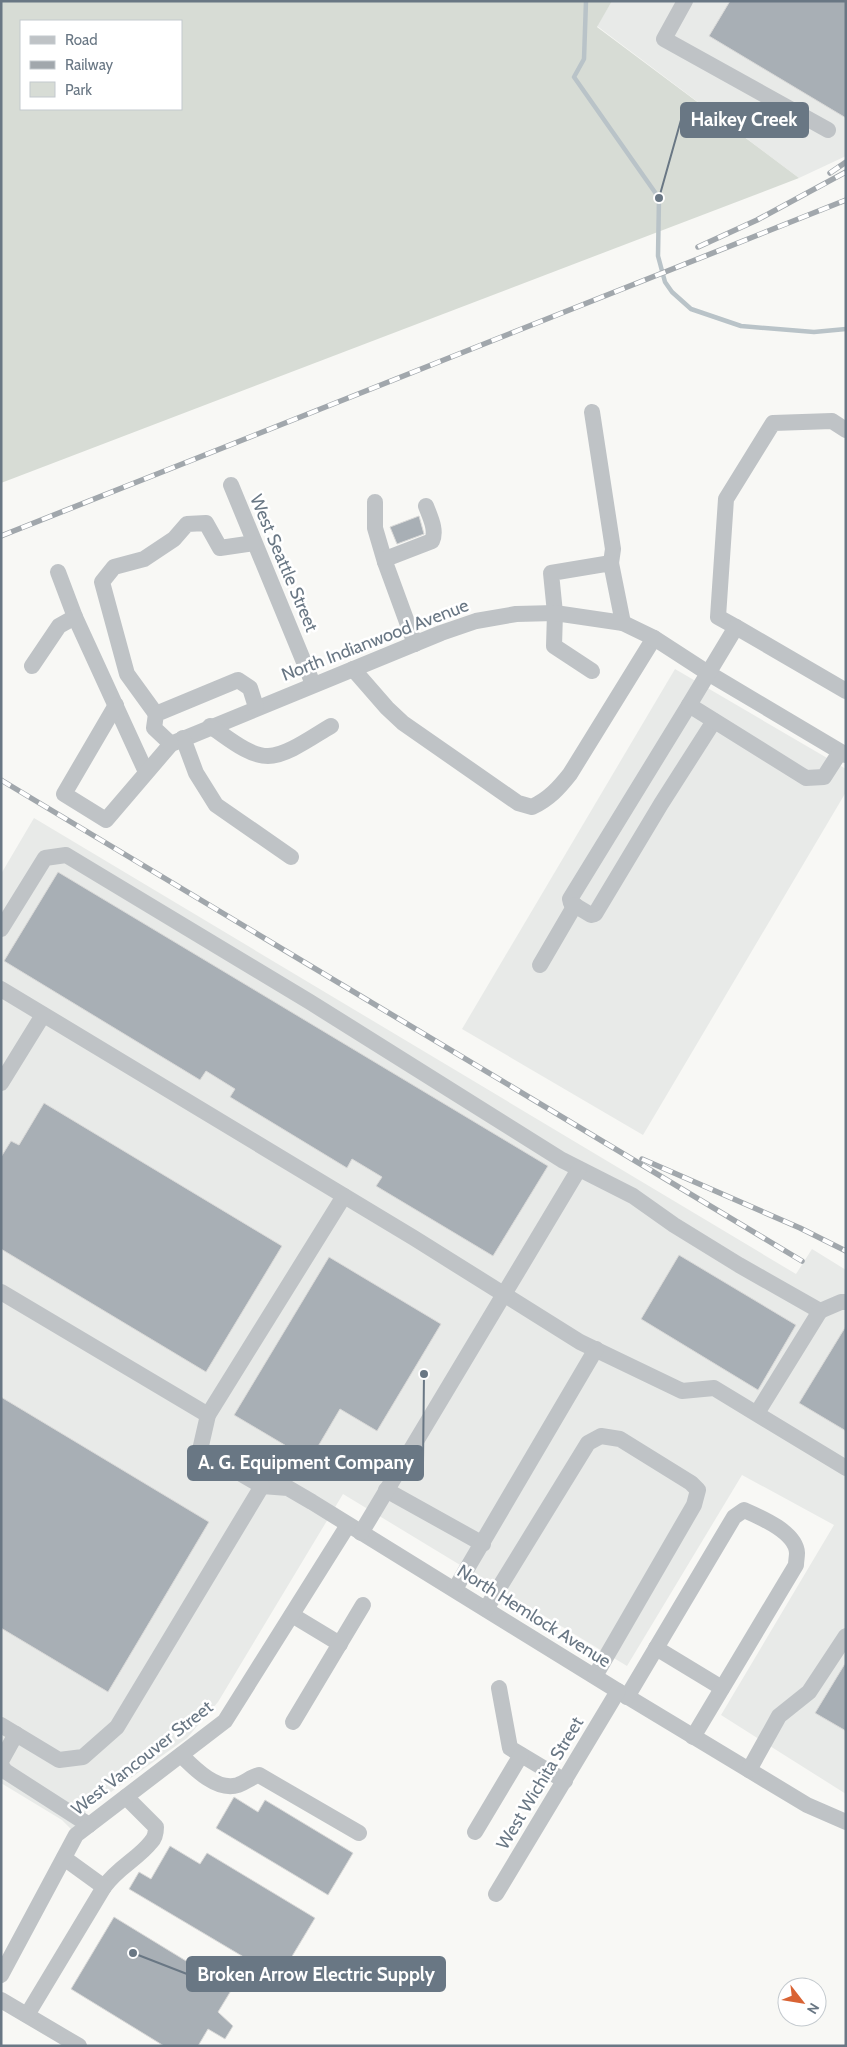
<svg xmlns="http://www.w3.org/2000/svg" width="847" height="2047" font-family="Cabin,sans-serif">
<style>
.built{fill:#e8eae8}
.green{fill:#d7dcd5;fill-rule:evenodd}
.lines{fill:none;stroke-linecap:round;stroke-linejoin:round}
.stream{stroke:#b9c3c8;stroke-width:4.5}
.building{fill:#a8afb5;stroke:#d9d9d8}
.minor{stroke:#bfc3c6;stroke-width:16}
.rail-casing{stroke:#a1a7ac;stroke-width:5.5}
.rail{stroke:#fff;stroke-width:4;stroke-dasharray:11;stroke-linecap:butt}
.labels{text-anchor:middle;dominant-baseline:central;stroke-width:5;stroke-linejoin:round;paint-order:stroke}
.street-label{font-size:18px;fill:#697784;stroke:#fff}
.leader{fill:none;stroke:#697784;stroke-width:2}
.callout-dot{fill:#697784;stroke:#fff;stroke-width:2}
.callout{fill:#697784;stroke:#697784;stroke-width:2}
.callout-label{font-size:19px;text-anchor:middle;font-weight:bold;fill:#fff}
</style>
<rect width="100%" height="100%" fill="#f8f8f5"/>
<g class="built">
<path d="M612 1H846V156L799 178 597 26Z"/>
<path d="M675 669 846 769V792L643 1135 462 1029Z"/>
<path d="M34 818 796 1274 812 1249 846 1270V1794L721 1715 834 1525 742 1475 627 1666 343 1494 218 1702 187 1738 90 1807 72 1830 62 1820 1 1783V874Z"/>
</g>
<path class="green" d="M1 1H612L597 27 799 178 1 483ZM21 21H181V109H21Z"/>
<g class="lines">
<path class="stream" d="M586 1 584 59 574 77 659 198 658 256 665 282 672 292 691 309 741 326 814 332 846 329"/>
</g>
<g class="building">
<path d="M730 1H846V118L709 36Z"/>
<path d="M419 516 424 534 397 544 390 527Z"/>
<path d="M58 872 548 1166 493 1256 376 1186 382 1177 352 1159 347 1168 230 1097 235 1089 206 1071 200 1080 4 961Z"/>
<path d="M44 1103 282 1246 206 1372 1 1249V1157L11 1141 19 1145Z"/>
<path d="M679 1255 796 1325 758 1390 641 1319Z"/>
<path d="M329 1257 441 1324 377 1431 340 1409 310 1460 234 1415Z"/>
<path d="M846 1326V1431L799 1403Z"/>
<path d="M1 1397 209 1522 108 1692 1 1628Z"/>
<path d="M846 1662V1731L815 1713Z"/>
<path d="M234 1797 258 1812 265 1800 353 1853 328 1895 216 1828Z"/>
<path d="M170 1846 200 1864 207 1853 315 1918 279 1978 129 1889 139 1872 151 1879Z"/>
<path d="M114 1917 232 1989 218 2012 233 2026 225 2039 208 2029 198 2046H164L71 1989Z"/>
</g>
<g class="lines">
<g class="minor">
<path d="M685 1 664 39 828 130"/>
<path d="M592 412 613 549 611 563"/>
<path d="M231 485 313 684"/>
<path d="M375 502V528L385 562"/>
<path d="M58 572 75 617"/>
<path d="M736 627 718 617 726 499 773 423 832 421 846 430"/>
<path d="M415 644 385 562 388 558 432 541C437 530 430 517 426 506"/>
<path d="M32 666 59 626 75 617 146 772"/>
<path d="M353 669 387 708 403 723 518 803 532 807C549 799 559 788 570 774L654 638"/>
<path d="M592 671 554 646 555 613 551 573 611 563 623 623"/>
<path d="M116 705 64 794 106 820 171 744 441 633 476 621 516 614 555 613 623 623 654 638 708 673 846 755"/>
<path d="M689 705 570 899 571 903 591 915 595 914 661 804 714 721"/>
<path d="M156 714 127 674 102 582 114 567 144 559 174 539 187 524 206 523 220 548 254 543"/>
<path d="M210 726C227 737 248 756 268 756 287 756 315 735 331 726"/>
<path d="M183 738 196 773 216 805 291 857"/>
<path d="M171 744 154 728 156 714 238 680 250 688 256 707"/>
<path d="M840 752 824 777 806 778 689 705 736 627 846 691"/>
<path d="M1 929 45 858 66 855 310 1002 562 1160 633 1196 674 1225 739 1265 820 1311 841 1302H846"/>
<path d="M540 965 575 905"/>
<path d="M1 989 414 1238 580 1342 682 1391 714 1388 846 1468"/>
<path d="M1 1083 43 1015"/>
<path d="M344 1196 208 1415 200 1450 262 1486 288 1488 312 1502 618 1691 807 1805 846 1822"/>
<path d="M1 1292 208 1415"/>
<path d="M757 1413 820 1311"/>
<path d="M386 1490 483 1544"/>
<path d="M361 1533 579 1169"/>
<path d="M455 1589 596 1349"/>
<path d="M486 1609 588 1443 601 1436 620 1439 691 1483 698 1490 694 1505 595 1676"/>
<path d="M292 1615 340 1644"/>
<path d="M656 1648 722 1688"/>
<path d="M499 1688 510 1748 565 1781"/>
<path d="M627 1697 734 1517 744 1510C760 1517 796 1532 797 1553 797 1557 796 1561 796 1565L693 1737"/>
<path d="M293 1722 363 1605"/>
<path d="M1 1725 59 1760 83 1757 117 1727 262 1486"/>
<path d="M181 1755C194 1768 217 1792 238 1785 246 1782 251 1777 259 1775L359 1833"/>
<path d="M1 1761 16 1734"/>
<path d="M1 1765 5 1771 89 1825"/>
<path d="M749 1770 779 1716 809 1692 846 1636"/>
<path d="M475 1832 521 1755"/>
<path d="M64 1858 104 1887C118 1867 138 1859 151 1842 155 1838 156 1833 156 1827L126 1797"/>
<path d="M496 1894 618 1691"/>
<path d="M1 1975 76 1835 225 1721 348 1525"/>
<path d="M1 2000 79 2046"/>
<path d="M27 2015 104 1887"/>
</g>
<defs>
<g id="rail">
<path d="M830 173 846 162"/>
<path d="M698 247 757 220 846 172"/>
<path d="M1 536 846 200"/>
<path d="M1 780 802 1261"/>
<path d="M642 1159 800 1228 846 1251"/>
</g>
</defs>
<use href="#rail" class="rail-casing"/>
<use href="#rail" class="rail"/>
</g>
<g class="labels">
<g class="street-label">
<text transform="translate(284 563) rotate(67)">West Seattle Street</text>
<text transform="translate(375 640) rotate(-21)">North Indianwood Avenue</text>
<text transform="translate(534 1616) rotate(32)">North Hemlock Avenue</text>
<text transform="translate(142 1758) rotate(-38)">West Vancouver Street</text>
<text transform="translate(540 1783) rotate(-59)">West Wichita Street</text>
</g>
</g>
<path class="leader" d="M659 198L681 120M424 1374L423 1463M133 1953L187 1974"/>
<g class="callout-dot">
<circle cx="659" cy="198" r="5"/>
<circle cx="424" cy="1374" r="5"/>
<circle cx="133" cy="1953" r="5"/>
</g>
<g class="callout">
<rect x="681" y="103" width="127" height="34" rx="5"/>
<rect x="188" y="1446" width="235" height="34" rx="5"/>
<rect x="187" y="1957" width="258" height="34" rx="5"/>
</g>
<g class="callout-label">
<text x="744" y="126">Haikey Creek</text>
<text x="306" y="1469">A. G. Equipment Company</text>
<text x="316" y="1981">Broken Arrow Electric Supply</text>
</g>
<rect width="847" height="2047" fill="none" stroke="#697784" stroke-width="5"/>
<rect x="20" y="20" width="162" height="90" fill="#ffffff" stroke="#c3c9ce"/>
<rect x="30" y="36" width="25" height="8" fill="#bfc3c6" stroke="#c3c9ce"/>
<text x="65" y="45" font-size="15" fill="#697784">Road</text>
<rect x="30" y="61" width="25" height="8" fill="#a1a7ac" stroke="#c3c9ce"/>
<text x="65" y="70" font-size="15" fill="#697784">Railway</text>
<rect x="30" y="82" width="25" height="15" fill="#d7dcd5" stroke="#c3c9ce"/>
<text x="65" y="95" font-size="15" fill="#697784">Park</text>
<g transform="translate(802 2002) rotate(121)"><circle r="24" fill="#ffffff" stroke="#c3c9ce"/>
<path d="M0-4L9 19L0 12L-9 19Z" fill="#d96334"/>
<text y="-8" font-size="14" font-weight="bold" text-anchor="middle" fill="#697784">N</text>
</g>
</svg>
